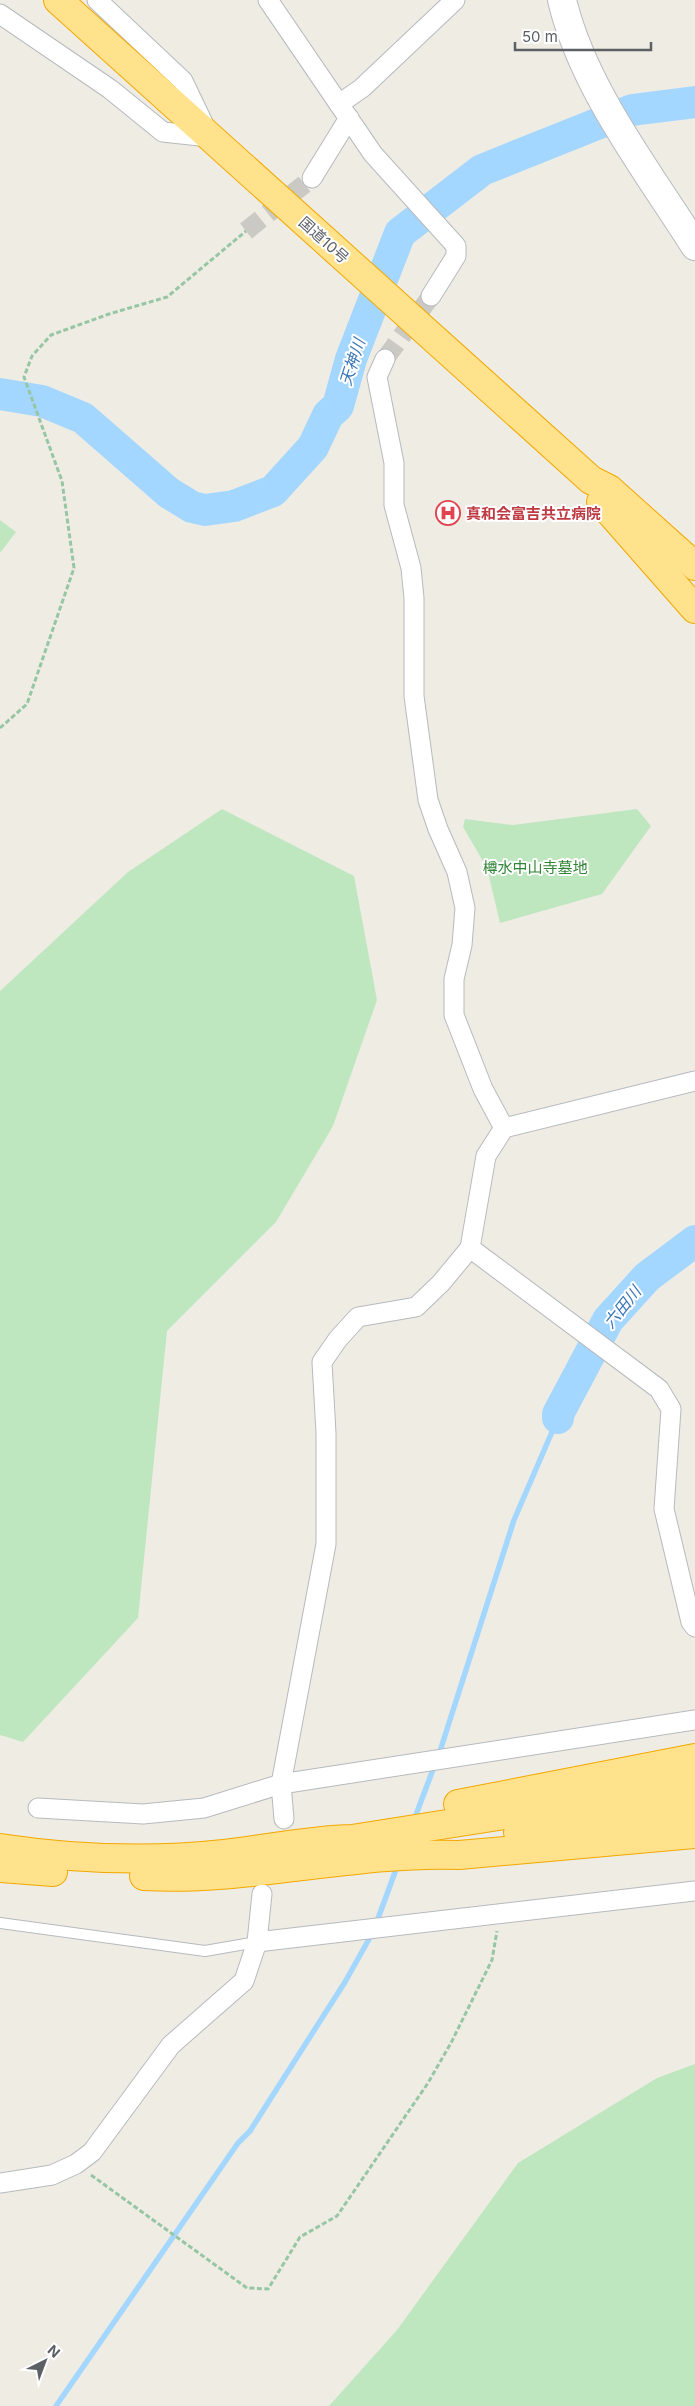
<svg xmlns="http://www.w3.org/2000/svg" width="695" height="2406" font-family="Inter,'Noto Sans JP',sans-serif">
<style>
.green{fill:#bfe7bf}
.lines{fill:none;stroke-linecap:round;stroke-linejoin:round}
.stream{stroke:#a4d7ff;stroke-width:5.5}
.river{stroke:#a4d7ff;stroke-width:32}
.street-tunnel{stroke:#cac9c4;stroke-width:19;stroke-dasharray:19 9;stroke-linecap:butt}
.lane-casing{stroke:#b6babe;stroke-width:12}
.street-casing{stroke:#b6babe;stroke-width:21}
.secondary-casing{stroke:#b7bbc0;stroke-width:30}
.highway-casing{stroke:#f3a800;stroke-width:30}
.path{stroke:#97c6a5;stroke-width:3;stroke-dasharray:5 2.5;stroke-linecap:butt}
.lane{stroke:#fff;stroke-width:10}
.street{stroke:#fff;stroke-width:19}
.secondary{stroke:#fff;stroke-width:28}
.highway{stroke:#ffe28b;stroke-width:28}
.labels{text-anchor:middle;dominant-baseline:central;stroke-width:4;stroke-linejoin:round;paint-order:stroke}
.street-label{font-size:15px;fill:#5c6065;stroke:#fff}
.health-label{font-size:15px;font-weight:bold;fill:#be3a42;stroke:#fff;text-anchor:start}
.park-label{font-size:15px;fill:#318636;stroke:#fff}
.water-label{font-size:16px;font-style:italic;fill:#3c77b6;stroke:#fff}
</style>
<rect width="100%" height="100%" fill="#efece4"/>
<g class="green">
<path d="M0 520 16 532 0 553Z"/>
<path d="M222 809 354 876 377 1000 333 1126 276 1222 167 1331 138 1618 23 1742 0 1735V991L128 872Z"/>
<path d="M637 809 651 826 602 894 500 923 487 868 463 827 465 819 513 825Z"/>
<path d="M695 2064V2406H329L397 2330 518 2163 657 2078Z"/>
</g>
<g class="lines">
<g class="stream">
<path d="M414 1820 440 1751 514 1520 558 1418"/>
<path d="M376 1924 398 1864"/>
<path d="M56 2406 238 2143 250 2131 345 1982 373 1932"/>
</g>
<g class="river">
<path d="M0 394 42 401 83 418 169 493 192 507 205 510 234 506 273 491 313 447 328 415 338 406 351 359 400 233 482 170 632 110 695 102"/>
<path d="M558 1418V1414L608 1320 647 1277 695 1241"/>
</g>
<g class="street-tunnel">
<path d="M246 231 312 178"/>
<path d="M385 359 431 296"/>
</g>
<defs>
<path id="lane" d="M0 1923 205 1951 257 1942"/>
<g id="street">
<path d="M97 0 183 81 205 127"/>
<path d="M268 0 373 154 456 246V256L431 296"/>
<path d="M0 14 110 89 163 132 209 137"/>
<path d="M339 104 362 88 455 0"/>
<path d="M312 178 349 118"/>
<path d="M385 359 377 377 394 463V505L411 568 414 598V696L428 800 438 829 457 872 465 908 462 945 454 979V1015L483 1089 504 1128"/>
<path d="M470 1248 659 1389 671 1409 664 1509 691 1622 695 1627"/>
<path d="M38 1808 143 1814 204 1808 281 1784 695 1720"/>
<path d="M284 1819 281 1784 326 1544V1433L322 1362 338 1339 358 1317 416 1307 441 1283 470 1248 486 1156 504 1128 695 1081"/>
<path d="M257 1942 695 1891"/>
<path d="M0 2183 52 2175 76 2164 92 2152 171 2045 244 1981 257 1942 262 1894"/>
</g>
<path id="secondary" d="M562 0C583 88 647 170 695 246"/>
<g id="highway">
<path d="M58 0 591 480 609 489 695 566"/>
<path d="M601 502 695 609"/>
<path d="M458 1804 695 1758"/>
<path d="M518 1832 695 1808"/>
<path d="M0 1848C73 1859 150 1862 224 1854 267 1849 308 1840 352 1839L695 1785"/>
<path d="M0 1868 53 1872"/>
<path d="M144 1876C250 1882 354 1851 459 1855L695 1834"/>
</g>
</defs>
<use href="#lane" class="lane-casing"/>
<use href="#street" class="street-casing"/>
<use href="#secondary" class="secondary-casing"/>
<use href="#highway" class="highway-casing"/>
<g class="path">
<path d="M0 728 27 704 74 568 62 481 24 377 32 356 51 335 109 314 167 297 246 231"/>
<path d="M91 2175 247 2288 268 2289 300 2237 337 2216 428 2083 451 2043 492 1960 497 1931"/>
</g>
<use href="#lane" class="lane"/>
<use href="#street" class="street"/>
<use href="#secondary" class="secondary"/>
<use href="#highway" class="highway"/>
</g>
<defs>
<symbol id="hospital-ring" viewBox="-11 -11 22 22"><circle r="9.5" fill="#fff" stroke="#e0444e" stroke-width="1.5"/><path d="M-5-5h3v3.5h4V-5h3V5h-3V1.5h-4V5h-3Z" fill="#e0444e"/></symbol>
</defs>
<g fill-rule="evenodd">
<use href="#hospital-ring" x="434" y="499" width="28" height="28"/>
</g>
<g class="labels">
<g class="street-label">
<text transform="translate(324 240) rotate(42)">国道10号</text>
</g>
<g class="health-label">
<text x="466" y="513">真和会富吉共立病院</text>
</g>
<g class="park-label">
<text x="535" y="867">樽水中山寺墓地</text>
</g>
<g class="water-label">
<text transform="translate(352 362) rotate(-72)">天神川</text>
<text transform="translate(622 1307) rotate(-51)">六田川</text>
</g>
</g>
<g transform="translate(45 2361) rotate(42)" stroke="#ffffff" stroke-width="4" paint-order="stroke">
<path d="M0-4L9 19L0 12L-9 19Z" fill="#5c6065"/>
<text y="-8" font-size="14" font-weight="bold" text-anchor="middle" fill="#5c6065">N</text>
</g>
<path d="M515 42v8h136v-8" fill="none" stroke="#5c6065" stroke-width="2.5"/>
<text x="522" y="42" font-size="15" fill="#5c6065" stroke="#ffffff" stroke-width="4" paint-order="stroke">50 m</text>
</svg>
